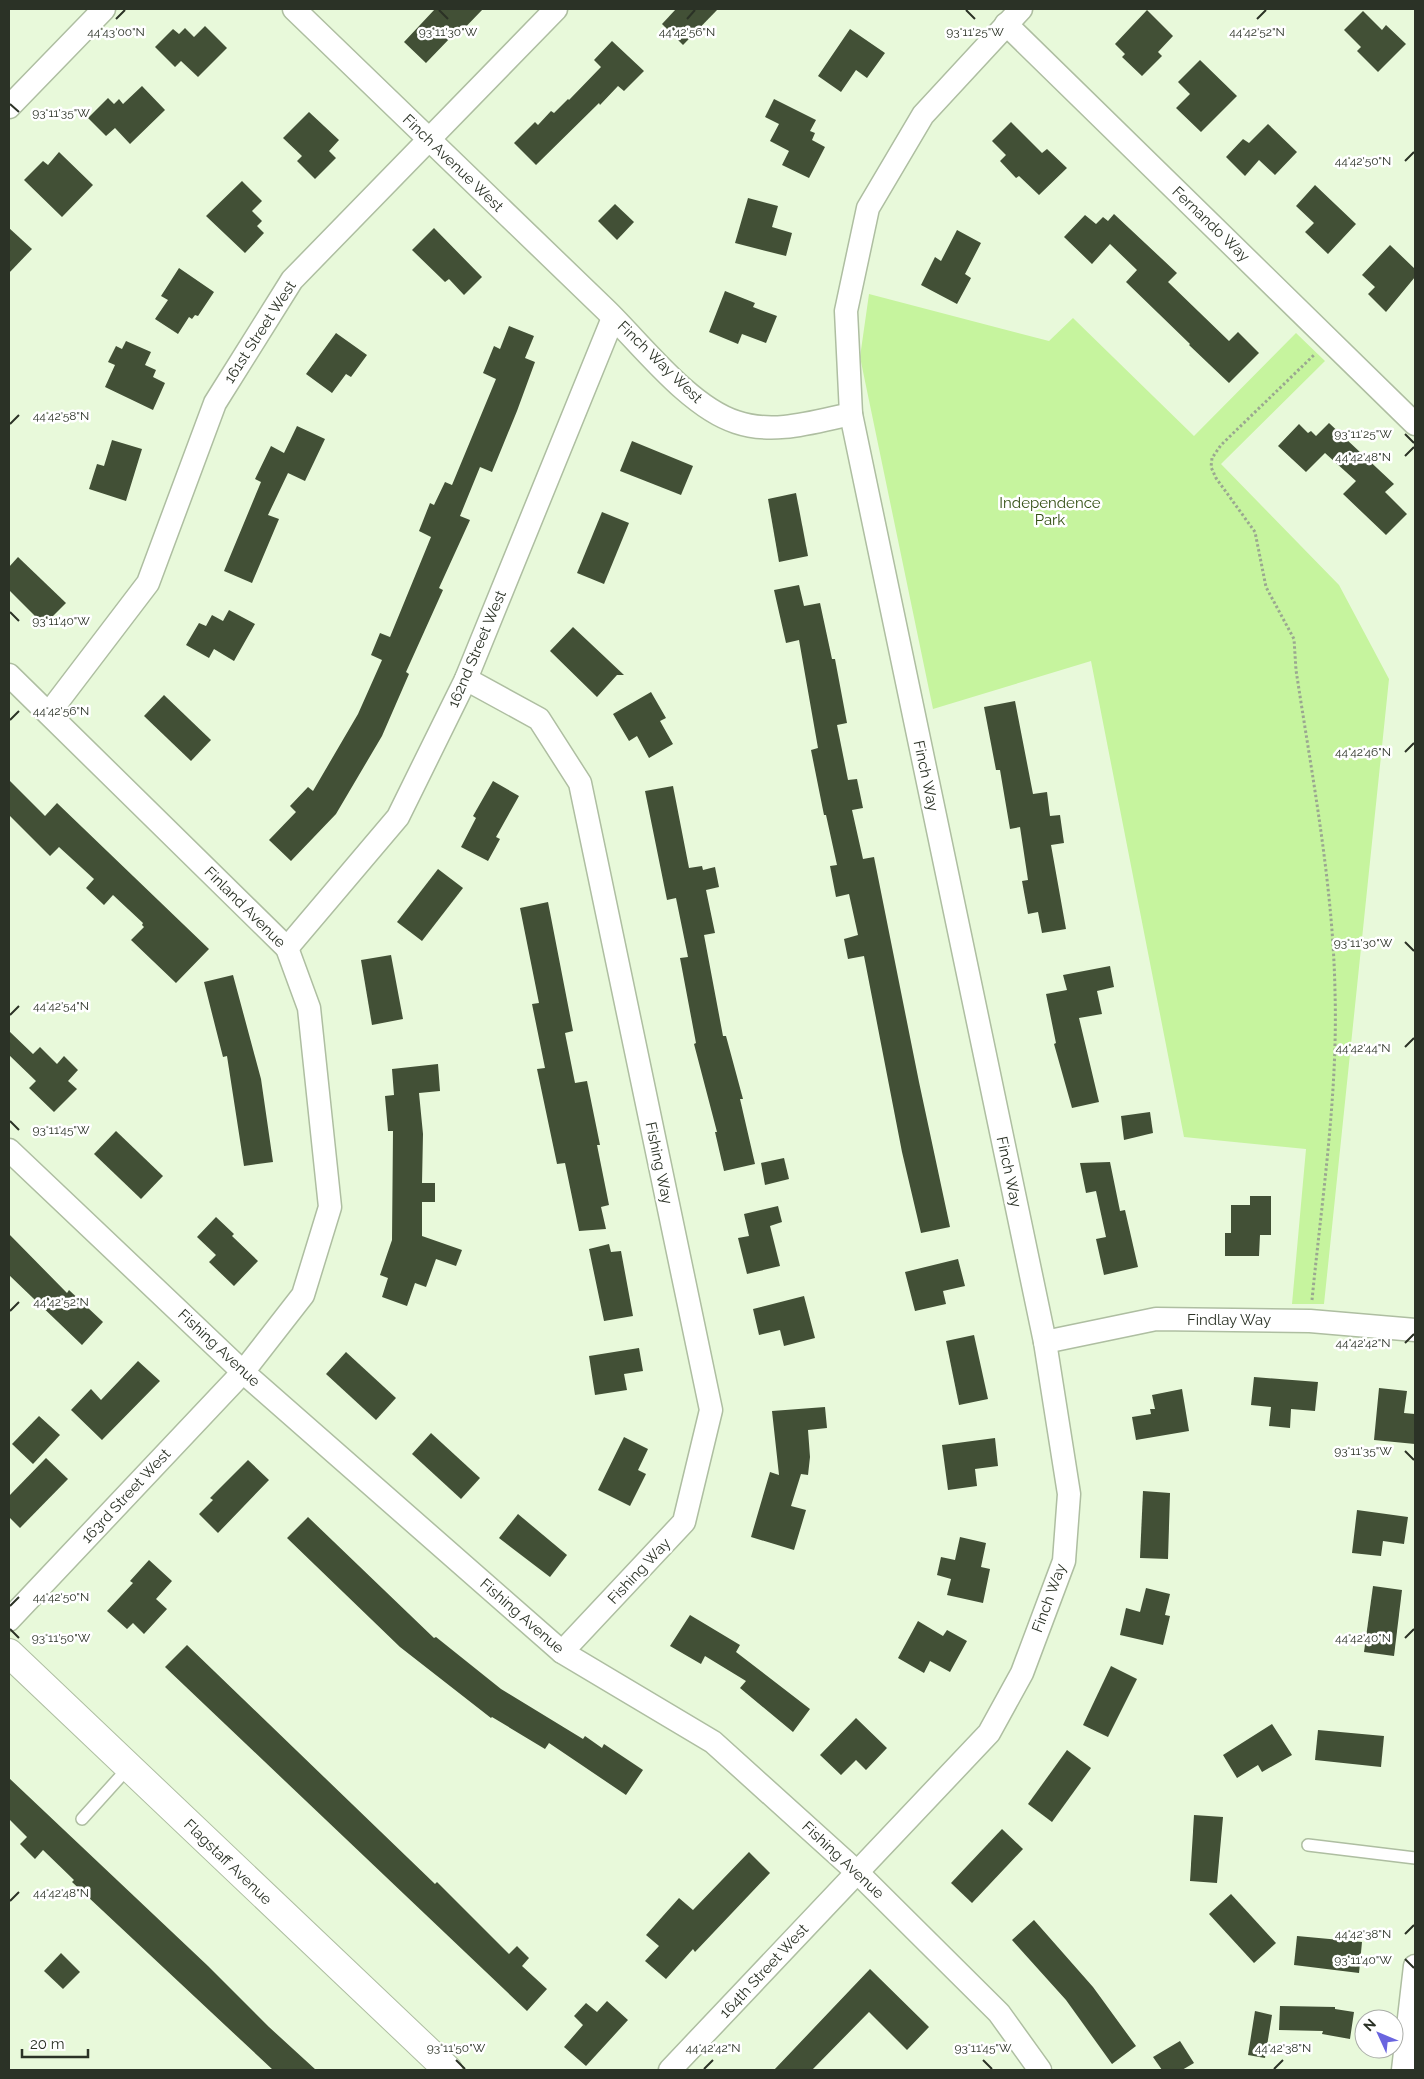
<svg xmlns="http://www.w3.org/2000/svg" width="1424" height="2079" font-family="Raleway,sans-serif">
<style>
.green{fill:#c6f49e}
.building{fill:#425036}
.lines{fill:none;stroke-linecap:round;stroke-linejoin:round}
.service-casing{stroke:#aebea1;stroke-width:14}
.minor-casing{stroke:#aebea1;stroke-width:25}
.tertiary-casing{stroke:#aebea1;stroke-width:30}
.path{stroke:#9aa790;stroke-width:3;stroke-dasharray:2.5 2.5;stroke-linecap:butt}
.service{stroke:#fff;stroke-width:11}
.minor{stroke:#fff;stroke-width:22}
.tertiary{stroke:#fff;stroke-width:28}
.ticks{fill:none;stroke:#2b3226;stroke-width:2}
.labels{text-anchor:middle;dominant-baseline:central;stroke-width:5;stroke-linejoin:round;paint-order:stroke}
.street-label{font-size:15px;fill:#2b3226;stroke:#fff}
.park-label{font-size:15px;fill:#345014;stroke:#fff}
.ticks-label{font-size:12px;text-anchor:middle;fill:#2b3226;stroke:#fff;stroke-width:5;stroke-linejoin:round;paint-order:stroke}
</style>
<rect width="100%" height="100%" fill="#e8f9da"/>
<path class="green" d="M869 294 1049 341 1073 318 1194 436 1296 333 1325 361 1221 464 1339 585 1389 679 1324 1304H1292L1306 1149 1184 1137 1091 661 933 709 860 357Z"/>
<g class="building">
<path d="M435 9H483L455 38 452 36 426 63 404 42Z"/>
<path d="M676 9H718L683 45 662 24Z"/>
<path d="M1147 10 1173 36 1158 52 1162 56 1142 76 1122 57 1125 54 1115 44Z"/>
<path d="M1363 11 1382 30 1386 25 1406 44 1378 72 1357 51 1361 47 1344 30Z"/>
<path d="M205 26 227 48 198 77 181 61 175 67 155 47 173 29 179 34 185 28 194 37Z"/>
<path d="M850 29 885 53 867 78 856 70 841 92 818 76Z"/>
<path d="M612 41 644 71 624 91 618 86 600 105 599 103 536 165 514 143 535 122 538 125 551 111 554 113 568 99 569 100 601 67 594 60Z"/>
<path d="M1200 60 1237 96 1201 132 1176 108 1190 94 1178 82Z"/>
<path d="M142 86 165 110 130 144 115 128 106 136 88 118 108 98 114 104 119 99 123 104Z"/>
<path d="M774 99 816 120 810 131 815 133 812 140 825 147 809 178 782 165 789 151 770 141 779 124 765 117Z"/>
<path d="M309 112 339 140 329 151 336 158 315 179 297 161 302 156 283 138Z"/>
<path d="M1011 122 1042 153 1047 149 1067 168 1039 195 1019 176 1016 178 1000 161 1006 155 992 141Z"/>
<path d="M1268 124 1297 152 1275 175 1259 160 1245 176 1226 157 1243 139 1249 143Z"/>
<path d="M59 152 93 185 62 217 24 180 43 161 48 165Z"/>
<path d="M242 181 262 201 252 211 262 221 257 226 264 233 245 253 206 216Z"/>
<path d="M1315 185 1356 224 1328 254 1305 232 1314 223 1296 206Z"/>
<path d="M748 198 778 206 772 227 792 233 786 256 735 243Z"/>
<path d="M615 204 634 222 617 240 598 221Z"/>
<path d="M1114 214 1177 273 1168 282 1229 341 1238 332 1259 353 1229 383 1189 345 1190 344 1126 282 1137 270 1110 244 1092 264 1064 237 1085 215 1096 224 1103 217 1108 221Z"/>
<path d="M9 228 32 249 9 273Z"/>
<path d="M434 228 482 277 464 295 449 279 445 282 412 250Z"/>
<path d="M957 230 981 243 965 274 971 278 957 304 921 285 935 257 941 261Z"/>
<path d="M1390 245 1415 269V277L1386 312 1368 294 1375 287 1362 275Z"/>
<path d="M179 268 214 292 198 316 195 315 192 319 189 317 178 334 155 319 168 300 161 296Z"/>
<path d="M725 291 755 303 753 307 777 316 766 343 742 334 738 344 709 332Z"/>
<path d="M509 326 534 336 525 358 535 362 517 411 492 472 480 467 460 516 470 520 439 588 443 590 406 672 409 674 382 736 336 814 291 861 269 840 296 812 290 806 308 787 313 791 358 714 382 660 371 655 380 633 390 637 431 537 419 531 430 503 434 505 445 482 452 485 496 379 483 373 494 346 500 349Z"/>
<path d="M336 333 367 355 351 377 346 374 332 393 306 374Z"/>
<path d="M126 341 151 352 145 365 156 370 153 377 165 383 153 410 105 387 115 365 108 362 116 346 122 349Z"/>
<path d="M1329 423 1394 484 1385 492 1407 514 1386 535 1343 494 1356 481 1325 453 1306 472 1278 446 1299 424 1308 433 1311 431 1316 436Z"/>
<path d="M297 426 325 439 305 481 288 473 268 515 279 519 252 583 224 571 261 482 255 479 271 446 284 453Z"/>
<path d="M112 440 142 449 126 501 89 489 97 464 104 466Z"/>
<path d="M632 441 693 466 681 495 620 471Z"/>
<path d="M796 493 808 556 779 562 768 499Z"/>
<path d="M602 512 629 523 604 584 577 573Z"/>
<path d="M18 557 66 603 44 625 9 590V567Z"/>
<path d="M799 585 804 606 820 603 832 659H835L847 723 837 725 848 780 857 779 863 808 852 810 863 859 874 857 919 1082 950 1227 921 1233 902 1152 864 956 848 959 844 939 858 935 849 894 836 897 830 866 837 865 826 815H824L811 750 818 748 799 640 786 643 774 590Z"/>
<path d="M229 610 255 624 234 661 214 649 209 658 186 645 199 623 206 626 212 615 223 621Z"/>
<path d="M573 627 624 675H617L597 697 550 651Z"/>
<path d="M651 692 666 718 660 721 673 744 649 758 637 736 629 741 613 714Z"/>
<path d="M164 695 211 740 191 761 144 716Z"/>
<path d="M1015 701 1033 794 1047 792 1050 816 1060 815 1064 843 1051 845 1066 929 1042 933 1038 912 1028 914 1022 881 1028 880 1020 827 1010 829 1000 770H996L984 707Z"/>
<path d="M9 780 45 816 57 803 209 949 176 983 131 940 144 927 142 925 143 923 113 895 104 905 86 888 94 879 59 847 50 856 9 815Z"/>
<path d="M493 781 519 796 496 837 500 839 488 861 461 847 476 818 473 816Z"/>
<path d="M673 786 689 868 702 866 703 870 715 867 719 887 706 890 715 933 704 935 723 1036H726L743 1099H740L755 1164 724 1171 715 1132H717L694 1044 696 1043 680 958 688 957 676 898 667 900 645 791Z"/>
<path d="M438 869 463 888 422 941 397 922Z"/>
<path d="M548 902 573 1031 565 1033 575 1083 587 1081 600 1145H597L609 1205 601 1207 606 1229 579 1231 565 1163 557 1164 537 1069 545 1068 532 1004 539 1003 520 908Z"/>
<path d="M391 955 403 1019 372 1025 361 960Z"/>
<path d="M1110 966 1114 987 1097 991 1102 1014 1079 1018 1099 1102 1072 1108 1054 1044 1056 1043 1046 994 1067 990 1063 975Z"/>
<path d="M233 975 261 1079 273 1162 244 1166 227 1056 223 1057 204 982Z"/>
<path d="M9 1031 33 1054 40 1047 57 1064 64 1056 78 1070 68 1081 77 1089 54 1112 29 1088 36 1081 9 1055Z"/>
<path d="M438 1064 440 1091 419 1093 423 1134 422 1183H435V1202H422V1236L462 1250 456 1266 436 1259 426 1287 415 1283 407 1306 382 1297 388 1278 380 1275 392 1240 393 1131H388L385 1096 394 1095 392 1069Z"/>
<path d="M1150 1112 1153 1133 1124 1140 1121 1116Z"/>
<path d="M116 1131 163 1176 141 1199 94 1154Z"/>
<path d="M784 1158 789 1179 765 1185 761 1163Z"/>
<path d="M1110 1162 1120 1211 1125 1210 1138 1267 1104 1275 1096 1239 1106 1237 1096 1191 1086 1193 1080 1163Z"/>
<path d="M1250 1196H1271V1235H1260L1259 1256H1225V1233H1231V1205H1250Z"/>
<path d="M778 1206 782 1222 770 1226 780 1266 747 1274 738 1238 749 1236 744 1214Z"/>
<path d="M216 1217 234 1234 232 1236 258 1261 234 1286 209 1262 216 1255 197 1237Z"/>
<path d="M9 1234 67 1293 69 1290 103 1322 82 1345 9 1275Z"/>
<path d="M609 1244 611 1252 621 1251 633 1316 604 1321 589 1249Z"/>
<path d="M958 1259 965 1286 943 1291 946 1304 915 1311 905 1272Z"/>
<path d="M804 1296 815 1338 784 1346 780 1330 759 1335 753 1309Z"/>
<path d="M974 1335 988 1399 959 1405 946 1341Z"/>
<path d="M639 1348 643 1371 624 1374 627 1390 595 1395 589 1356Z"/>
<path d="M346 1352 396 1398 376 1420 326 1374Z"/>
<path d="M138 1361 160 1381 102 1440 71 1410 91 1389 101 1400Z"/>
<path d="M1254 1377 1318 1382 1315 1411 1291 1409 1290 1428 1269 1426 1271 1407 1251 1405Z"/>
<path d="M1379 1388 1407 1391 1404 1413 1415 1414V1444L1374 1440Z"/>
<path d="M1182 1389 1189 1431 1136 1440 1132 1417 1151 1414 1150 1409H1155L1152 1395Z"/>
<path d="M825 1407 827 1428 808 1430 810 1457 808 1475 801 1474 791 1506 806 1510 794 1550 751 1537 770 1472 779 1475 772 1411Z"/>
<path d="M39 1416 60 1435 33 1464 12 1444Z"/>
<path d="M431 1433 480 1478 461 1499 412 1454Z"/>
<path d="M624 1437 648 1449 638 1470 646 1474 630 1506 598 1490Z"/>
<path d="M995 1438 998 1466 975 1469 977 1486 948 1490 942 1445Z"/>
<path d="M46 1458 68 1479 20 1528 9 1517V1496Z"/>
<path d="M248 1460 269 1480 218 1533 199 1514 213 1500 210 1498Z"/>
<path d="M1143 1491 1170 1493 1168 1559 1140 1558Z"/>
<path d="M1357 1510 1408 1517 1404 1544 1383 1541 1381 1556 1352 1553Z"/>
<path d="M518 1514 567 1555 550 1577 499 1538Z"/>
<path d="M308 1517 434 1638 436 1637 501 1689 583 1739 585 1736 602 1748 604 1744 643 1770 626 1795 549 1743 545 1749 492 1717 491 1718 400 1647 287 1538Z"/>
<path d="M960 1537 986 1543 981 1567 990 1569 983 1603 947 1595 951 1579 937 1575 941 1557 955 1560Z"/>
<path d="M149 1560 172 1581 156 1599 167 1609 144 1634 133 1623 127 1629 107 1611 133 1583 130 1581Z"/>
<path d="M1373 1586 1402 1590 1394 1656 1364 1652Z"/>
<path d="M1146 1588 1170 1594 1165 1615 1170 1616 1163 1645 1120 1635 1126 1608 1140 1612Z"/>
<path d="M690 1615 740 1645 736 1652 810 1709 793 1732 740 1688 746 1681 705 1656 701 1664 670 1646Z"/>
<path d="M918 1621 943 1636 947 1630 967 1641 950 1672 930 1661 924 1673 898 1658Z"/>
<path d="M187 1645 435 1884 437 1882 509 1954 517 1946 529 1958 522 1966 547 1989 527 2011 165 1667Z"/>
<path d="M1111 1666 1137 1679 1108 1737 1083 1725Z"/>
<path d="M856 1718 887 1748 866 1770 856 1760 841 1775 820 1755Z"/>
<path d="M1272 1724 1292 1755 1262 1772 1258 1765 1237 1778 1223 1755Z"/>
<path d="M1318 1730 1384 1736 1381 1767 1315 1760Z"/>
<path d="M1067 1750 1091 1768 1052 1822 1028 1804Z"/>
<path d="M9 1778 208 1966 269 2027 316 2070H273L72 1882 74 1880 43 1850 35 1859 20 1844 27 1837 9 1819Z"/>
<path d="M1194 1815 1223 1817 1217 1883 1190 1881Z"/>
<path d="M1002 1829 1023 1849 972 1903 951 1883Z"/>
<path d="M749 1852 770 1873 695 1952 693 1949 666 1979 645 1961 659 1946 646 1935 679 1898 693 1910Z"/>
<path d="M1231 1894 1276 1943 1254 1963 1209 1914Z"/>
<path d="M1034 1920 1093 1987 1136 2046 1112 2064 1066 2000 1012 1940Z"/>
<path d="M1297 1936 1362 1942 1359 1973 1294 1965Z"/>
<path d="M61 1953 80 1972 63 1989 44 1971Z"/>
<path d="M870 1969 929 2027 907 2050 869 2012 812 2070H774Z"/>
<path d="M607 2001 628 2020 586 2066 564 2047 583 2025 574 2016 586 2003 597 2012Z"/>
<path d="M1280 2006 1335 2007V2009L1354 2012 1350 2039 1322 2034 1323 2031 1279 2030Z"/>
<path d="M1255 2011 1272 2015 1265 2058 1248 2055Z"/>
<path d="M1180 2041 1194 2063 1182 2070H1162L1153 2057Z"/>
</g>
<g class="lines">
<defs>
<g id="service">
<path d="M82 1819 129 1767"/>
<path d="M1308 1845 1415 1858"/>
</g>
<g id="minor">
<path d="M294 9C397 109 501 210 606 310 641 344 689 407 736 422 774 435 813 422 851 414"/>
<path d="M1006 24 1415 424"/>
<path d="M9 107 104 9"/>
<path d="M9 675 287 948 309 1008 330 1207 303 1295 243 1372 9 1620"/>
<path d="M466 679 539 719 580 783 711 1410 684 1522 562 1652"/>
<path d="M49 713 148 583 215 403 292 280 556 9"/>
<path d="M287 948 398 817 466 679 613 318"/>
<path d="M9 1150 243 1372 562 1652 713 1742 858 1873 999 2013 1040 2070"/>
<path d="M1045 1342 1156 1319 1310 1321 1415 1330"/>
<path d="M670 2070 989 1733 1022 1673 1064 1561 1069 1494 1045 1342 851 414 846 311 868 208 923 115 1021 9"/>
<path d="M1403 2070 1415 1966"/>
</g>
<path id="tertiary" d="M9 1653 448 2070"/>
</defs>
<use href="#service" class="service-casing"/>
<use href="#minor" class="minor-casing"/>
<use href="#tertiary" class="tertiary-casing"/>
<path class="path" d="M1312 1300C1322 1198 1338 1094 1335 992 1333 884 1312 776 1296 670L1294 639 1266 587 1255 532 1216 478 1211 467 1212 458 1221 445 1315 354"/>
<use href="#service" class="service"/>
<use href="#minor" class="minor"/>
<use href="#tertiary" class="tertiary"/>
</g>
<path class="ticks" d="M439 10 448 19M966 10 975 19M116 19 125 10M687 19 695 10M1257 19 1266 10M10 104 19 112M1405 161 1414 152M10 424 19 415M1405 434 1414 443M1405 456 1414 447M10 612 19 621M10 720 19 711M1405 752 1414 743M1405 942 1414 951M10 1015 19 1006M1405 1047 1414 1038M10 1121 19 1130M10 1311 19 1302M1405 1343 1414 1334M1405 1451 1414 1460M10 1606 19 1597M10 1629 19 1638M1405 1638 1414 1629M10 1901 19 1892M1405 1934 1414 1925M1405 1959 1414 1968M456 2060 465 2069M983 2060 992 2069M704 2069 713 2060M1274 2069 1283 2060"/>
<g class="labels">
<g class="street-label">
<text transform="translate(453 163) rotate(44)">Finch Avenue West</text>
<text transform="translate(1211 224) rotate(44)">Fernando Way</text>
<text transform="translate(260 332) rotate(-57)">161st Street West</text>
<text transform="translate(660 362) rotate(44)">Finch Way West</text>
<text transform="translate(477 649) rotate(-67)">162nd Street West</text>
<text transform="translate(926 776) rotate(78)">Finch Way</text>
<text transform="translate(245 907) rotate(45)">Finland Avenue</text>
<text transform="translate(659 1163) rotate(78)">Fishing Way</text>
<text transform="translate(1009 1172) rotate(78)">Finch Way</text>
<text x="1229" y="1320">Findlay Way</text>
<text transform="translate(219 1348) rotate(43)">Fishing Avenue</text>
<text transform="translate(126 1496) rotate(-47)">163rd Street West</text>
<text transform="translate(639 1571) rotate(-47)">Fishing Way</text>
<text transform="translate(1049 1598) rotate(-70)">Finch Way</text>
<text transform="translate(522 1616) rotate(41)">Fishing Avenue</text>
<text transform="translate(843 1860) rotate(43)">Fishing Avenue</text>
<text transform="translate(228 1862) rotate(44)">Flagstaff Avenue</text>
<text transform="translate(764 1971) rotate(-47)">164th Street West</text>
</g>
<g class="park-label">
<text x="1050" y="503">Independence<tspan x="1050" dy="17">Park</tspan></text>
</g>
</g>
<g class="ticks-label">
<text x="448" y="36">93°11'30"W</text>
<text x="975" y="36">93°11'25"W</text>
<text x="116" y="36">44°43'00"N</text>
<text x="687" y="36">44°42'56"N</text>
<text x="1257" y="36">44°42'52"N</text>
<text x="61" y="117">93°11'35"W</text>
<text x="1363" y="165">44°42'50"N</text>
<text x="61" y="420">44°42'58"N</text>
<text x="1363" y="438">93°11'25"W</text>
<text x="1363" y="461">44°42'48"N</text>
<text x="61" y="625">93°11'40"W</text>
<text x="61" y="715">44°42'56"N</text>
<text x="1363" y="756">44°42'46"N</text>
<text x="1363" y="947">93°11'30"W</text>
<text x="61" y="1010">44°42'54"N</text>
<text x="1363" y="1052">44°42'44"N</text>
<text x="61" y="1134">93°11'45"W</text>
<text x="61" y="1306">44°42'52"N</text>
<text x="1363" y="1347">44°42'42"N</text>
<text x="1363" y="1455">93°11'35"W</text>
<text x="61" y="1601">44°42'50"N</text>
<text x="1363" y="1642">44°42'40"N</text>
<text x="61" y="1642">93°11'50"W</text>
<text x="61" y="1897">44°42'48"N</text>
<text x="1363" y="1938">44°42'38"N</text>
<text x="1363" y="1964">93°11'40"W</text>
<text x="713" y="2052">44°42'42"N</text>
<text x="1283" y="2052">44°42'38"N</text>
<text x="456" y="2052">93°11'50"W</text>
<text x="983" y="2052">93°11'45"W</text>
</g>
<rect width="1424" height="2079" fill="none" stroke="#2b3226" stroke-width="20"/>
<g transform="translate(1379 2034) rotate(314)"><circle r="24" fill="#ffffff" stroke="#aaada8"/>
<path d="M0-4L9 19L0 12L-9 19Z" fill="#6a65df"/>
<text y="-8" font-size="14" font-weight="bold" text-anchor="middle" fill="#2b3226">N</text>
</g>
<path d="M22 2049v8h66v-8" fill="none" stroke="#2b3226" stroke-width="2.5"/>
<text x="30" y="2049" font-size="15" fill="#2b3226" stroke="#ffffff" stroke-width="4" paint-order="stroke">20 m</text>
</svg>
